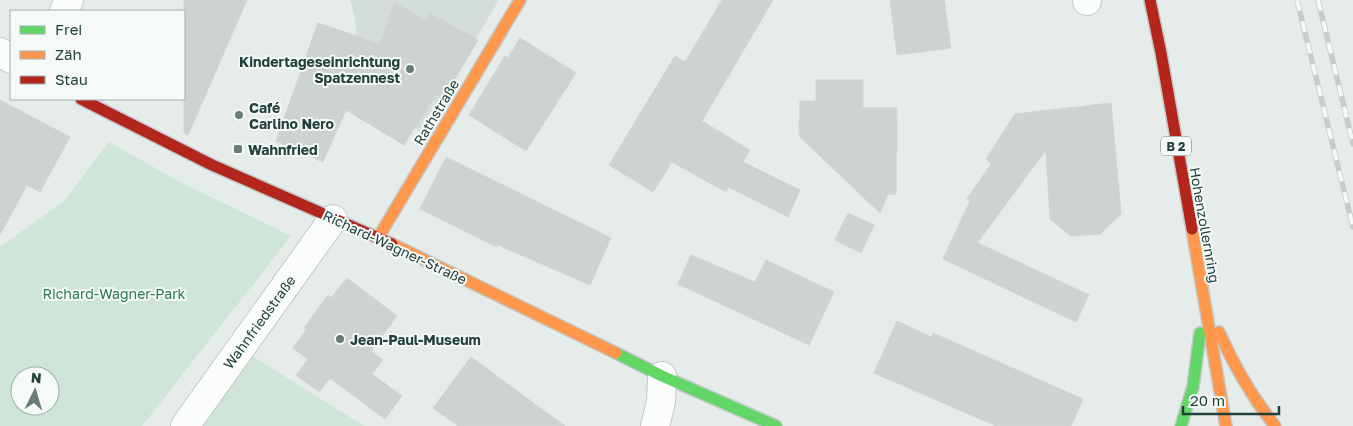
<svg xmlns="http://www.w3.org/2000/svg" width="1353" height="426" font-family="'Golos Text',sans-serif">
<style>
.built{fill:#d4ddda}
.green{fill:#cfe5d8;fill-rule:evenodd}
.building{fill:#cdd3d1;stroke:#cfd5d3}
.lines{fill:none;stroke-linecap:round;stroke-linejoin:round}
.street-casing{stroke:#c3c9c7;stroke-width:30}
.fast-casing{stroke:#c2c9c7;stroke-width:14}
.slow-casing{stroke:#c2c9c7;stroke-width:14}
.jam-casing{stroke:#c2c9c7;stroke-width:14}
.street{stroke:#fbfcfc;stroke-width:28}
.fast{stroke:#63d668;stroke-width:11}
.slow{stroke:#ff974d;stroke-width:11}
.jam{stroke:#b3261e;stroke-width:11}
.rail-casing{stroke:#c8cdcb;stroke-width:5.5}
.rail{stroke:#f5faf8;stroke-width:4;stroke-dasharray:11;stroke-linecap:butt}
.poi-dot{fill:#677d79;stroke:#f5faf8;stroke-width:2}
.labels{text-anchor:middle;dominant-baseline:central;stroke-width:4;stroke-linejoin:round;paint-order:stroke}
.shield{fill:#f5faf8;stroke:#627874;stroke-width:1}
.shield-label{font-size:12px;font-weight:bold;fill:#23413c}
.poi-label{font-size:14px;font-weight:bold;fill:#23413c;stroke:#f5faf8;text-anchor:start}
.street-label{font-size:14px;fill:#23413c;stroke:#f5faf8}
.park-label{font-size:14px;fill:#2b7a51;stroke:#f5faf8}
</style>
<rect width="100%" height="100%" fill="#e6ecea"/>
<path class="built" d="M350 0H499L419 131 375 102 358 59 355 18Z"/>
<g class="green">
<path d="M109 142 180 182 291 236 142 426H0V247L64 201ZM20 376H50V406H20Z"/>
<path d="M251 355 364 426H202Z"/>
</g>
<g class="building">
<path d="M184 0H247L188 135 184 133Z"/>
<path d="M722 0H773L702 121 750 150 743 162 800 190 788 217 728 187 726 192 672 162 653 192 609 165 675 56 685 62Z"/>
<path d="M890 0H944L951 48 897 55Z"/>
<path d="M394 2 425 20 429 13 478 40 443 99 436 94 404 145 346 110 323 162 276 141 318 23 380 44Z"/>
<path d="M520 38 576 73 526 151 469 115 505 56 508 58Z"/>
<path d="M816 80H863V108H897L896 194H888L880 213 799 136 800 101H816Z"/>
<path d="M0 100 70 137 40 192 27 185 0 235Z"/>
<path d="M1111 103 1121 214 1100 234 1071 236 1050 219 1046 150 978 242H976L1089 295 1076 322 943 259 970 201 967 199 991 164 986 159 1015 114Z"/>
<path d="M446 157 611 238 590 285 498 245 497 247 420 209Z"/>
<path d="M848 213 874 225 861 253 835 240Z"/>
<path d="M691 255 755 282 766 260 834 292 809 345 678 284Z"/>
<path d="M347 278 397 316 371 351 383 360 372 374 402 396 385 419 330 378 319 392 296 375 308 359 293 348 306 330 304 328 328 295 331 298Z"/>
<path d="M897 321 931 337 933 333 1083 399 1071 426H996L874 373Z"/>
<path d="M471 357 565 426H458L433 408Z"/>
</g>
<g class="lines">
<defs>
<g id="street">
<path d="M1087 0V1"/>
<path d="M64 11 69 0"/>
<path d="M0 52 11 59"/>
<path d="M185 426 333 219"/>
<path d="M655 426 661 402 662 376"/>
</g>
<g id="fast">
<path d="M616 353 662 376 776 426"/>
<path d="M1181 426 1193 387 1200 333"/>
</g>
<g id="slow">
<path d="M1192 229 1226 426"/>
<path d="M378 238 520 0"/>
<path d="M392 244 616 353"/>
<path d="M1219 332C1234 366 1252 397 1275 426"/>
</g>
<g id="jam">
<path d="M1150 0 1161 53 1192 229"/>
<path d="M81 99 212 165 392 244"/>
</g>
</defs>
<use href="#street" class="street-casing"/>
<use href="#fast" class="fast-casing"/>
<use href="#slow" class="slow-casing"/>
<use href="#jam" class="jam-casing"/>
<use href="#street" class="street"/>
<use href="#fast" class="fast"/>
<use href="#slow" class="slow"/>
<use href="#jam" class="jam"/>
<defs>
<g id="rail">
<path d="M1297 0 1353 227"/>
<path d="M1318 0 1353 144"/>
</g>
</defs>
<use href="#rail" class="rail-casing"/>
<use href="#rail" class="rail"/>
</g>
<g class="poi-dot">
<circle cx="410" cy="69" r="5"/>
<circle cx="239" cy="115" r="5"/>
<rect x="233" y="144" width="10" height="10" rx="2.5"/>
<circle cx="340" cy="339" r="5"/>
</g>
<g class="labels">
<rect class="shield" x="1161" y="136.5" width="30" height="19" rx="4"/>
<g class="shield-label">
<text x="1176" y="146">B 2</text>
</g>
<g class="poi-label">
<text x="400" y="61" text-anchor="end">Kindertageseinrichtung<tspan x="400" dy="16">Spatzennest</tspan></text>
<text x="249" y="107">Café<tspan x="249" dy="16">Carlino Nero</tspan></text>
<text x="248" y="149">Wahnfried</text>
<text x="350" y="339">Jean-Paul-Museum</text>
</g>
<g class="street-label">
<text transform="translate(436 112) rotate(-59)">Rathstraße</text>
<text transform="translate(1205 225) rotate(80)">Hohenzollernring</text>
<text transform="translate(395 247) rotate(25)">Richard-Wagner-Straße</text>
<text transform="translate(259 322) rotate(-54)">Wahnfriedstraße</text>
</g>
<g class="park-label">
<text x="114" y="293">Richard-Wagner-Park</text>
</g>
</g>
<rect x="10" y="10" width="175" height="90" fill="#f5faf8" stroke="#a1b0ad"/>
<rect x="20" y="26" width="25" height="8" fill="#63d668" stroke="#a1b0ad"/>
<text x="55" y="35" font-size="15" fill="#23413c">Frei</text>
<rect x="20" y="51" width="25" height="8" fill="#ff974d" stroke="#a1b0ad"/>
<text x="55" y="60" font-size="15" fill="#23413c">Zäh</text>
<rect x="20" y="76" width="25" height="8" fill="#b3261e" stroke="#a1b0ad"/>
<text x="55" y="85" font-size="15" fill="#23413c">Stau</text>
<g transform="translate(35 391) rotate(5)"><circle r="24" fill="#f5faf8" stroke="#a1b0ad"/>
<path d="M0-4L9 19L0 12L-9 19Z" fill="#677d79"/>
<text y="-8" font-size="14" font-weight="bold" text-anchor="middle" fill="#23413c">N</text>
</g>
<path d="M1183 406v8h96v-8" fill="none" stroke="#23413c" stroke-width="2.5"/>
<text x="1190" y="406" font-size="15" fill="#23413c" stroke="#f5faf8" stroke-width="4" paint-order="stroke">20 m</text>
</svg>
